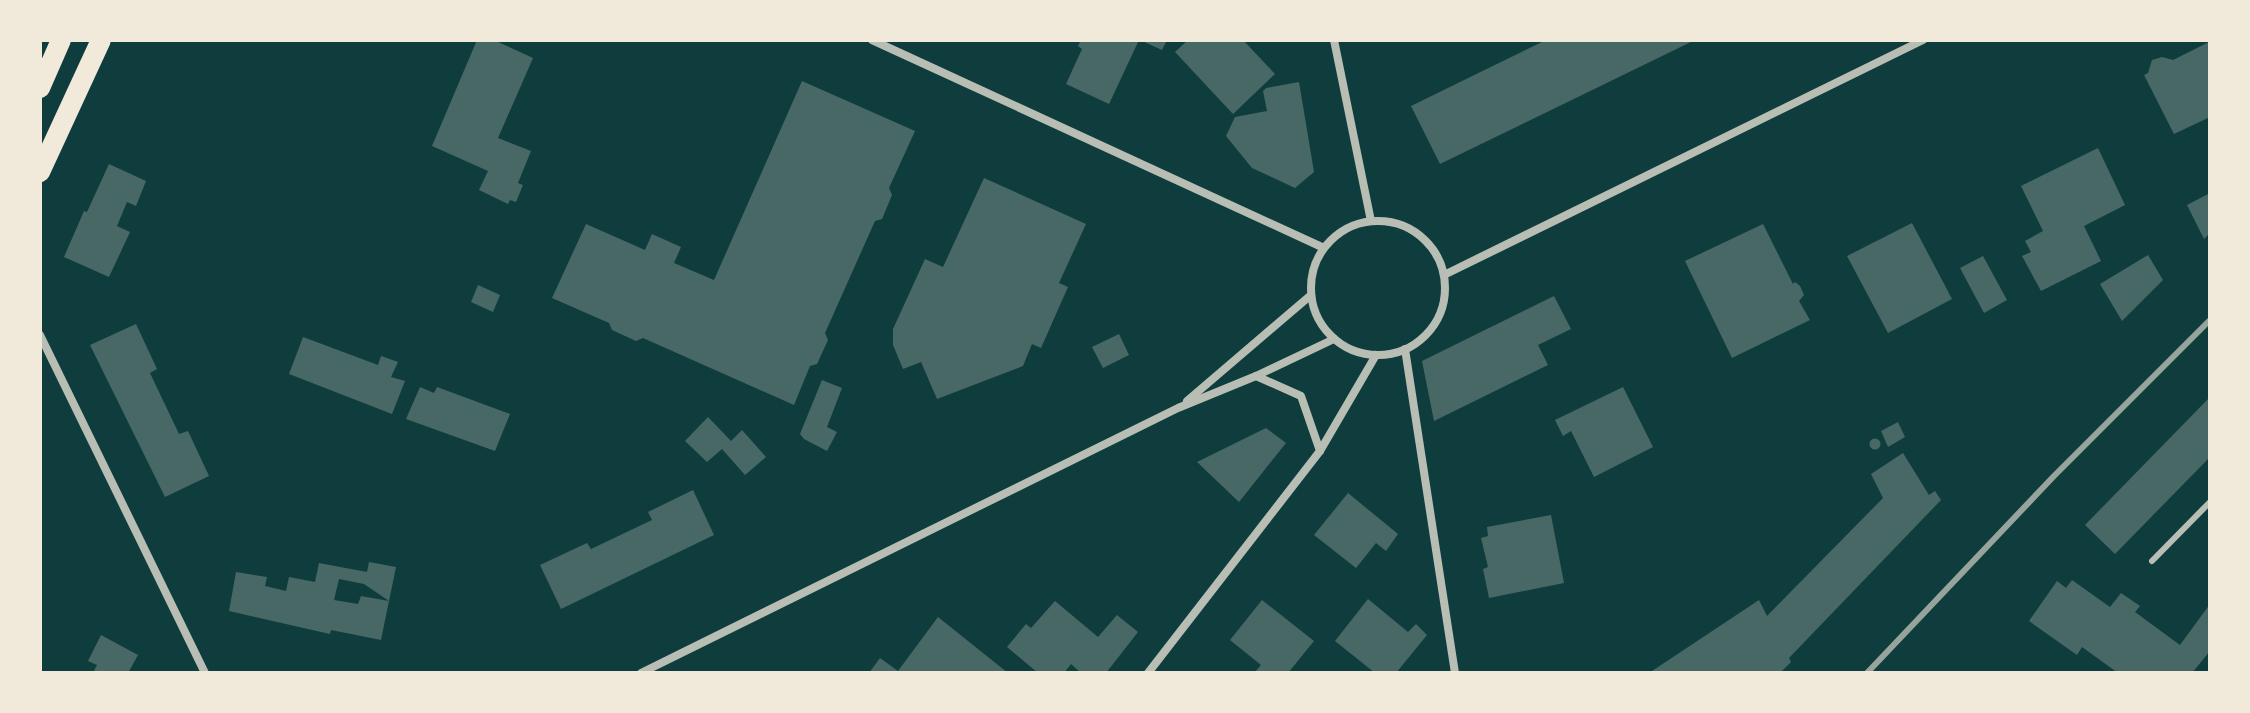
<svg xmlns="http://www.w3.org/2000/svg" width="2250" height="713" font-family="Signika,sans-serif">
<style>
.building{fill:#486865}
.lines{fill:none;stroke-linecap:round;stroke-linejoin:round}
.service{stroke:#b8beb3;stroke-width:6}
.minor{stroke:#b8beb3;stroke-width:8}
.primary{stroke:#f1e9da;stroke-width:20}
.rail{stroke:#97a49c;stroke-width:6}
</style>
<rect width="100%" height="100%" fill="#0f3d3e"/>
<g class="building">
<path d="M477 40H494L533 58 498 138 531 151 518 183 523 185 516 202 510 200 508 204 479 190 488 171 432 146Z"/>
<path d="M1081 40H1139L1109 104 1066 84 1082 49 1078 46Z"/>
<path d="M1140 40H1167L1162 50Z"/>
<path d="M1188 40H1243L1275 74 1233 114 1175 52Z"/>
<path d="M1546 40H1695L1440 164 1411 106Z"/>
<path d="M2209 42 2210 117 2174 134 2144 75 2148 73 2152 60 2162 57 2173 60Z"/>
<path d="M802 81 915 131 889 188 892 195 882 219 875 221 825 333 828 340 817 364 810 366 794 405 643 338 636 341 612 330 609 323 552 298 586 224 645 250 652 234 681 247 674 263 714 280Z"/>
<path d="M1299 82 1314 172 1295 188 1252 168 1226 136 1235 117 1267 111 1263 91 1266 88Z"/>
<path d="M2098 148 2125 205 2084 226 2101 261 2041 291 2022 256 2031 252 2025 241 2043 231 2021 186Z"/>
<path d="M109 164 146 181 136 206 127 202 117 226 130 232 109 277 64 257 84 211 87 212Z"/>
<path d="M984 178 1086 224 1059 283 1068 287 1041 348 1032 344 1023 366 937 399 921 362 903 369 893 345V329L925 259 943 267Z"/>
<path d="M2210 193V233L2204 239 2187 205Z"/>
<path d="M1912 223 1952 299 1888 333 1847 256Z"/>
<path d="M1763 224 1793 284 1795 282 1800 286 1804 295 1799 301 1810 320 1732 358 1685 261Z"/>
<path d="M2148 255 2163 280 2122 321 2100 284Z"/>
<path d="M1983 256 2007 300 1984 313 1960 268Z"/>
<path d="M478 285 500 295 493 312 471 302Z"/>
<path d="M1554 296 1571 329 1538 345 1548 365 1434 421 1422 361Z"/>
<path d="M136 324 157 369 150 373 179 434 188 431 209 476 165 497 90 345Z"/>
<path d="M1119 334 1129 355 1103 368 1092 347Z"/>
<path d="M303 337 378 365 381 356 398 362 391 377 405 381 392 414 289 374Z"/>
<path d="M822 380 842 388 827 427 837 432 827 451 804 439 800 434Z"/>
<path d="M420 387 434 393 437 387 510 414 495 451 406 419Z"/>
<path d="M1623 387 1653 447 1594 477 1571 431 1563 436 1555 420Z"/>
<path d="M2210 397V457L2115 554 2085 525Z"/>
<path d="M708 417 731 441 742 430 766 457 745 475 722 449 707 462 685 441Z"/>
<path d="M1898 422 1905 437 1888 447 1881 431Z"/>
<path d="M1266 428 1286 443 1239 502 1197 462Z"/>
<circle cx="1875" cy="444" r="5.5"/>
<path d="M1903 453 1929 495 1935 491 1941 500 1789 658 1791 662 1780 673H1649L1759 600 1767 616 1883 498 1871 474Z"/>
<path d="M693 490 714 535 561 609 540 565 587 543 591 549 652 520 648 512Z"/>
<path d="M1348 493 1398 534 1386 551 1376 543 1356 568 1314 535Z"/>
<path d="M1551 515 1564 583 1489 598 1483 569 1488 567 1481 538 1488 536 1487 527Z"/>
<path d="M369 562 396 567 389 601 364 584 339 579 334 600 358 604 361 596 389 601 381 640 331 630 330 634 229 611 236 572 267 577 265 586 286 591 289 577 315 582 319 563 367 572Z"/>
<path d="M2072 580 2110 607 2121 593 2140 606 2135 612 2180 645 2210 604V651L2192 673H2118L2082 647 2077 655 2029 621 2057 581 2066 588Z"/>
<path d="M1368 599 1408 632 1416 624 1427 635 1396 673H1375L1335 641Z"/>
<path d="M1262 600 1314 641 1288 673H1254L1261 665 1230 640Z"/>
<path d="M1055 601 1098 637 1117 615 1138 632 1106 673H1081L1071 664 1064 673H1038L1007 647 1026 624 1031 628Z"/>
<path d="M938 617 1008 673H869L880 658 898 671Z"/>
<path d="M101 635 138 655 128 673H93L97 665 88 661Z"/>
</g>
<g class="lines">
<path class="service" d="M2152 561 2210 502"/>
<g class="minor">
<path d="M872 40 1324 248"/>
<path d="M1334 40 1371 221"/>
<circle cx="1378" cy="288" r="67"/>
<path d="M1444 275 1923 40"/>
<path d="M40 335 205 673"/>
<path d="M1405 349 1455 673"/>
<path d="M1256 376 1301 396 1320 451"/>
<path d="M1187 401 1311 295"/>
<path d="M641 673 1178 408 1256 376 1334 339"/>
<path d="M1148 673 1320 451 1376 355"/>
</g>
<g class="primary">
<path d="M40 88 61 40"/>
<path d="M40 172 101 40"/>
</g>
<path class="rail" d="M1867 673 2054 476 2210 320"/>
</g>
<rect width="2250" height="713" fill="none" stroke="#f1e9da" stroke-width="84"/>
</svg>
